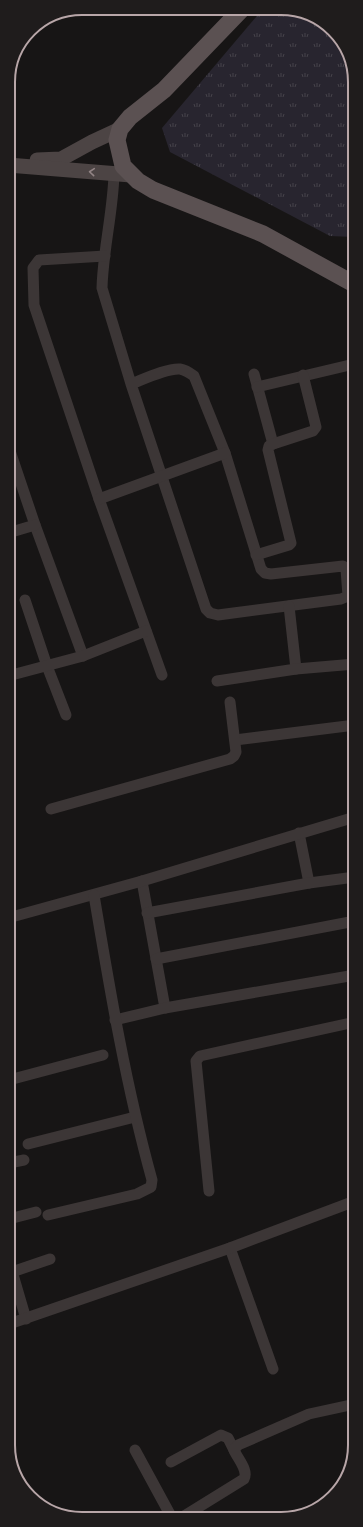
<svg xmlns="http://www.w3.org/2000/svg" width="363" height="1527" font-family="'Open Sans',sans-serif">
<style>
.grass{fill:url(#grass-tufts)}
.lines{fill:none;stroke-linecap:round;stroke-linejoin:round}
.street{stroke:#3c3636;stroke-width:11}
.secondary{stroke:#4c4444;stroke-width:15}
.primary{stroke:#5b5152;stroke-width:17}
.oneway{stroke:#928485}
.rim{fill:none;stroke:#b8a6a8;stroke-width:2}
</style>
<defs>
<pattern id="grass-tufts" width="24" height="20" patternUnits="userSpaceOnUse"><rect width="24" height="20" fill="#28252f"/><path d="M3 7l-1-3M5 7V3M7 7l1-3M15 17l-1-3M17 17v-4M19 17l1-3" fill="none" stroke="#45424a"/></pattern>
</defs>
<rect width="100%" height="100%" fill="#171515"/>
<path class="grass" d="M262 10H300L337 33 354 72V237L330 236 170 152 162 128Z"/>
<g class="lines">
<g class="street">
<path d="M114 174C113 212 103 250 102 288L131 384 206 609 210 613 218 615 341 599 348 596 346 569 343 566 271 574 265 573 261 569 225 453 194 376C190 373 186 370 180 369 167 368 144 379 131 384"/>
<path d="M105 256 39 260 33 268 34 305 99 499 162 675"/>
<path d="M254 374 273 444"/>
<path d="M257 387 354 364"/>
<path d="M8 445 35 525 83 656"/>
<path d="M99 499 225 453"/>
<path d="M8 533 35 525"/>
<path d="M256 555 289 545 291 543 268 450 269 446 273 444 313 431 316 427 303 375"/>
<path d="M25 600 47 666 66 715"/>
<path d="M289 606 296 669"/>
<path d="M8 676 83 656 146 631"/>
<path d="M217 681 296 669 355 664"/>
<path d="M235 740 355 725"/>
<path d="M51 809 230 759 234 756 236 752 230 702"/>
<path d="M299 833 309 883"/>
<path d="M142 881 165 1008"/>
<path d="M147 913 309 883 355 877"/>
<path d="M8 918 142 881 355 817"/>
<path d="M156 959 355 921"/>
<path d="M115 1020 165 1008 355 975"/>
<path d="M9 1080 103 1055"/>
<path d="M28 1144 135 1117"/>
<path d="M9 1163 24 1160"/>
<path d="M209 1191 196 1061 200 1056 355 1022"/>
<path d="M48 1215 137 1194 151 1187 152 1180C126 1086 110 991 94 895"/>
<path d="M9 1219 36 1212"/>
<path d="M230 1248 273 1369"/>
<path d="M9 1261 26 1319"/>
<path d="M9 1273 50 1259"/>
<path d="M9 1324 230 1248 355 1201"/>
<path d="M135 1450 172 1518"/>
<path d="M171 1462 221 1435 228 1438 234 1450"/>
<path d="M181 1518 244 1479C249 1470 237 1458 234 1450L238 1445 309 1414 355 1404"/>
</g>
<g class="secondary">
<path d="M37 160 61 159 92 142 120 129"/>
<path d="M8 165 131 175"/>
</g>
<path class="primary" d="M241 10 164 90 130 117 120 129 117 140 123 166 138 181 153 190 263 234 354 284"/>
</g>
<defs><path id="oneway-chevron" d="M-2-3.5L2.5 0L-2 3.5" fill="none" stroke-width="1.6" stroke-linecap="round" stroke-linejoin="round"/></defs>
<use class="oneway" href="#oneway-chevron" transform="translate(92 172) rotate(-175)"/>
<path d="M0 0H363V1527H0ZM82 15H281A67 67 0 0 1 348 82V1445A67 67 0 0 1 281 1512H82A67 67 0 0 1 15 1445V82A67 67 0 0 1 82 15Z" fill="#1f1c1c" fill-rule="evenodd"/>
<path class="rim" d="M82 15H281A67 67 0 0 1 348 82V1445A67 67 0 0 1 281 1512H82A67 67 0 0 1 15 1445V82A67 67 0 0 1 82 15Z"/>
</svg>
